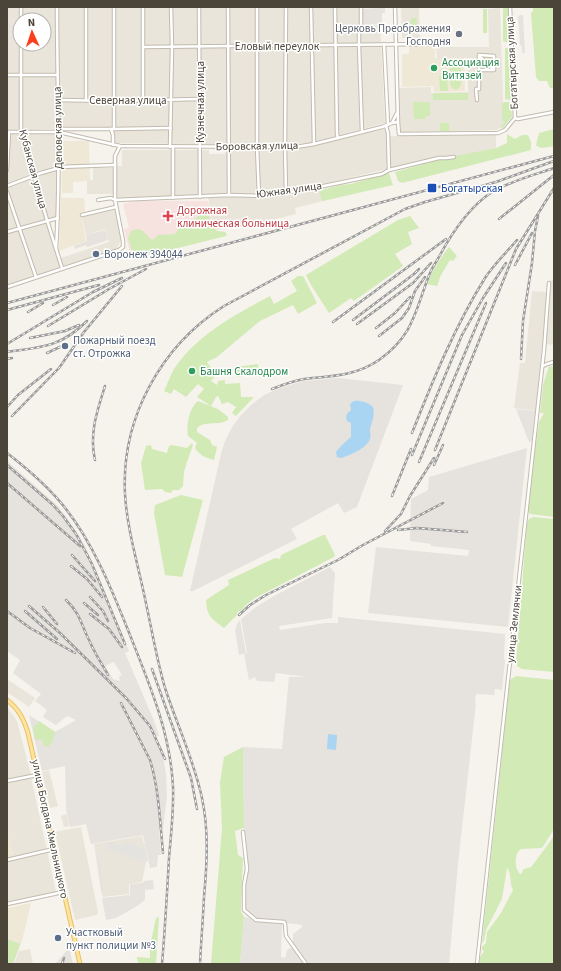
<svg xmlns="http://www.w3.org/2000/svg" width="561" height="971" font-family="'Source Sans 3',sans-serif">
<style>
.residential{fill:#eae5da;fill-rule:evenodd}
.industrial{fill:#e6e2dd;fill-rule:evenodd}
.education{fill:#efe8d6}
.medical{fill:#f6e3e0}
.green{fill:#d2eab5}
.parking{fill:#e5e3e0}
.water{fill:#a9d4f2}
.lines{fill:none;stroke-linecap:round;stroke-linejoin:round}
.minor-casing{stroke:#c2bbae;stroke-width:4.5}
.major-casing{stroke:#e6c16a;stroke-width:5}
.minor{stroke:#fff;stroke-width:2.5}
.major{stroke:#ffe39c;stroke-width:3}
.rail-casing{stroke:#9a9a9a;stroke-width:2.5}
.rail{stroke:#fff;stroke-width:1;stroke-dasharray:3;stroke-linecap:butt}
.worship-dot{fill:#6b7280;stroke:#fff;stroke-width:1.5}
.leisure-dot{fill:#2e9e5b;stroke:#fff;stroke-width:1.5}
.transit-dot{fill:#1a4fb4;stroke:#fff;stroke-width:1.5}
.health-dot{fill:#e0444e;stroke:#fff;stroke-width:1.5}
.service-dot{fill:#5c6f8a;stroke:#fff;stroke-width:1.5}
.labels{text-anchor:middle;dominant-baseline:central;stroke-width:3;stroke-linejoin:round;paint-order:stroke}
.worship-label{font-size:11px;fill:#5b616d;stroke:#fff;text-anchor:end}
.street-label{font-size:11px;fill:#4b4439;stroke:#fff}
.leisure-label{font-size:11px;fill:#27864d;stroke:#fff;text-anchor:start}
.transit-label{font-size:11px;fill:#164399;stroke:#fff;text-anchor:start}
.health-label{font-size:11px;fill:#be3a42;stroke:#fff;text-anchor:start}
.service-label{font-size:11px;fill:#4e5e75;stroke:#fff;text-anchor:start}
</style>
<rect width="100%" height="100%" fill="#f6f3ec"/>
<g class="residential">
<path d="M7 7H360V26L380 25 385 123 309 143 287 145 114 143V131L52 129 7 130ZM20 20H44V44H20Z"/>
<path d="M419 7 420 38H402L401 8Z"/>
<path d="M500 8 504 126 496 130 400 132 399 88 431 87V93L468 92 467 58H437L436 47H489L488 9Z"/>
<path d="M384 129 386 130 388 136 496 135V148L455 157H438L319 185 323 201 295 208 296 214 252 225 213 230 208 196 117 198V166H122V150H209V154H225V149H292L313 146Z"/>
<path d="M7 134H57V220L47 223 61 267 7 286Z"/>
<path d="M93 168H113V194H87V181L93 180Z"/>
<path d="M115 210 121 240 116 250 63 266 61 258 109 242 105 229 86 235 82 217Z"/>
<path d="M551 280H554V345L546 344Z"/>
<path d="M532 291 547 292 536 411 514 408 520 363H525Z"/>
<path d="M7 679 35 698 29 707 7 692Z"/>
<path d="M7 707 17 721 31 775 7 780Z"/>
<path d="M49 770 58 806 50 808 42 772Z"/>
<path d="M31 777 56 892 7 902V782Z"/>
<path d="M67 814 69 826 64 827 61 816Z"/>
<path d="M81 827 98 912 97 915 75 920 55 832Z"/>
<path d="M142 836 144 844H145L148 861 146 862 142 882 129 884V894L103 897 101 891 94 844Z"/>
<path d="M30 949 33 964H14L19 951Z"/>
</g>
<g class="industrial">
<path d="M377 7 385 8V13H382V24L362 25V9L377 8Z"/>
<path d="M105 230 108 240 87 247 86 245 75 249 74 246 87 241 86 235Z"/>
<path d="M339 378 403 385 357 507 344 513 338 503 291 529 297 539 193 591H190L221 454 225 441 232 427 241 415 251 405 264 395 279 388 304 381Z"/>
<path d="M516 409 535 411 532 441 529 442Z"/>
<path d="M527 448 508 627 368 613 376 547 468 556 469 550 431 546V544L410 541 411 499 428 490 429 477Z"/>
<path d="M7 461 58 506 80 537 87 550 129 651 125 653 155 723 159 736 154 737 163 757 166 774 167 796 163 829 159 830 161 855H158L157 867 150 868 143 835 91 844 86 824 70 827 66 809 65 766 42 771 29 715 55 732 76 720 67 716 56 725 43 717 47 710 35 701 41 694 13 673 20 660 7 651ZM114 662 122 675 119 677 120 681 113 679 105 666Z"/>
<path d="M330 567 335 573 332 618 279 626 280 630 325 623H338V617L505 634 504 659 505 660 502 690 495 689 494 695 476 694 475 703H476L458 864 449 964H309L298 950 293 945V934L302 927V925L286 923V921L257 919 244 909 245 882 247 871 244 828 243 747 282 749 289 677H306L276 673 274 682 257 681 255 677 249 680 244 654 247 653 241 619 256 607 274 596Z"/>
<path d="M153 880 154 889 145 890V900L137 906 116 918 106 920 102 898 130 895V884L143 883 144 881Z"/>
<path d="M244 917 250 918 253 921 282 924 281 957 285 958 287 950 292 947 305 964H240Z"/>
<path d="M68 949 70 951 73 964H55Z"/>
</g>
<g class="education">
<path d="M435 45V58H464L465 91 434 92 433 86 402 87V54H409V46Z"/>
<path d="M61 141H89L90 181 73 182V193H62Z"/>
<path d="M61 198H84L85 212 81 213 86 241 59 251Z"/>
<path d="M9 837 13 855 7 856V838Z"/>
<path d="M31 903 22 941 13 964H7V908Z"/>
</g>
<path class="medical" d="M135 201H208L213 229 130 252 124 229 129 228 123 204Z"/>
<g class="green">
<path d="M503 7H508L509 41 508 43 503 41Z"/>
<path d="M533 7H554V88H550L547 81H539L536 77 531 13 533 11Z"/>
<rect x="483" y="9" width="4" height="24"/>
<path d="M411 18H417V28L411 29Z"/>
<path d="M505 48H510L512 99 510 100 505 99Z"/>
<rect x="482" y="58" width="10" height="10"/>
<path d="M454 60H458L461 65V85L459 88 456 90 452 88 450 84V64Z"/>
<path d="M439 76H447L448 91H440Z"/>
<rect x="433" y="93" width="35" height="7"/>
<path d="M413 102H430V116H426L425 119H414Z"/>
<path d="M504 102H509L511 104 512 117 502 129 501 128 504 122 502 118V104Z"/>
<rect x="440" y="123" width="9" height="8"/>
<path d="M554 129V146C548 147 541 150 536 145L539 133Z"/>
<path d="M507 134 515 139 522 135H528L531 142V150L402 183 398 181 395 172 445 158 496 148 507 143Z"/>
<path d="M389 173 393 185 323 201 321 199 320 191 322 190 341 185 351 184Z"/>
<path d="M206 212 208 213C211 221 212 225 217 231L225 232 227 235 226 236 150 255 145 250 134 253 132 251 128 238 131 231C145 225 144 236 153 240L158 235 175 234 181 225 185 222 195 219 202 213Z"/>
<path d="M410 216 419 228 408 232 412 244 395 254 403 266 354 301 351 298 329 313 311 285 306 275 398 220Z"/>
<path d="M449 247 457 256 453 261 450 260 441 275 437 286 427 284C432 271 440 258 449 247Z"/>
<path d="M298 276H303L317 303 298 314 293 305 260 321 217 357 207 362 216 375 211 381 217 385 218 381 225 380V384L240 383 241 397H254L236 416 232 413 236 407 228 402 222 404 218 396 216 397 211 406 197 397 204 389 198 384 186 397 174 389 171 394 164 391C168 383 171 373 176 366 199 334 236 314 270 296L274 304 297 291 291 281Z"/>
<path d="M258 364 259 374 237 377 236 367Z"/>
<path d="M549 366 554 367V517L530 514 528 511V501L539 422 544 413H540L543 385Z"/>
<path d="M198 401 218 409 228 417V420C225 421 222 423 219 423 210 424 204 422 197 428V432L210 440 212 445 217 447 214 460C205 457 200 456 195 448L197 443 188 436C186 426 189 408 198 401Z"/>
<path d="M192 443 193 445 187 462 184 472 183 486 179 490H173L171 493 165 492 162 489 145 490 141 463 146 446 151 445 152 449 167 453 169 446 172 445 187 448Z"/>
<path d="M181 495 203 500 182 577 165 575 154 513 155 505Z"/>
<path d="M533 517 554 519V672L522 669 517 666 516 662 527 523 529 519Z"/>
<path d="M323 535H325L335 555 334 557 255 598 247 604 240 612 238 611 239 606 237 615 224 628C211 618 207 617 206 600L229 585 228 580 275 558 280 559 288 573 280 559 281 555Z"/>
<path d="M516 676 554 680V829L542 848 521 849C514 854 514 868 520 874L522 873 523 870C526 867 529 869 532 866L554 836V964H479L480 957 484 951 482 950V947L486 943 487 932 501 913 513 890C509 882 512 874 507 868L502 899 486 930 484 941 482 943 510 680Z"/>
<path d="M39 721 55 732V735L49 747 44 746 42 739 35 740 33 728Z"/>
<path d="M243 747 244 828 235 831 238 855 243 858 241 905V912L244 917 240 964H211L222 828 220 783 224 757Z"/>
<path d="M159 917 156 964H138L137 957 150 958V946L156 918Z"/>
<path d="M7 939 20 944 13 964H7Z"/>
</g>
<g class="parking">
<path d="M520 15H523L525 53H522V47L520 45 518 17Z"/>
<path d="M240 620 246 653 239 655 235 630 237 624Z"/>
<path d="M75 722V724L63 731 67 735 60 745 61 749 63 748 66 764 61 765 57 744 54 743 48 753 49 747 58 732Z"/>
<path d="M109 842 121 846 128 842 145 849 147 860 142 859 141 861 105 848Z"/>
<path d="M96 854H98L104 892 102 893Z"/>
</g>
<g class="water">
<path d="M354 401C360 400 369 403 373 407 375 415 372 422 370 429 370 432 371 436 370 439 366 449 350 455 341 458L337 457 336 452 341 446 351 437V423L347 421C345 416 347 413 351 410L350 404Z"/>
<path d="M328 734 337 735 336 750 327 749Z"/>
</g>
<g class="lines">
<defs>
<g id="minor">
<path d="M21 7V20"/>
<path d="M86 7V100"/>
<path d="M199 7 200 197"/>
<path d="M228 7 229 195"/>
<path d="M257 7V147L259 196"/>
<path d="M311 7 314 144"/>
<path d="M335 7 337 134 338 138"/>
<path d="M361 7V24L359 31V45L362 132"/>
<path d="M395 7 398 122"/>
<path d="M510 7 515 118"/>
<path d="M21 44V131L47 220 62 268"/>
<path d="M384 44 388 125"/>
<path d="M144 47 435 44"/>
<path d="M479 56 492 68V70"/>
<path d="M7 75H57"/>
<path d="M58 100 115 101 199 99"/>
<path d="M143 100V7"/>
<path d="M477 100 476 89H479V55L494 56V70H479"/>
<path d="M515 118 518 119 554 112"/>
<path d="M392 123 398 122 399 134 498 133 505 130 515 118"/>
<path d="M386 126 388 133 389 170"/>
<path d="M59 129H111"/>
<path d="M114 129 171 128"/>
<path d="M7 132H59L120 146 296 147 314 144 382 127 392 123 397 113"/>
<path d="M113 145V135L111 129H114V7"/>
<path d="M170 147 172 47 171 7"/>
<path d="M59 167 115 165"/>
<path d="M7 170 9 132"/>
<path d="M7 186 41 173 59 168"/>
<path d="M7 192 36 277"/>
<path d="M286 193 285 147 286 7"/>
<path d="M173 198V147"/>
<path d="M98 200 111 198 115 200 229 195 267 196 319 187 382 174 389 170 439 158H446L454 157"/>
<path d="M82 215 116 207"/>
<path d="M7 232 58 218"/>
<path d="M56 249C61 168 57 88 57 7"/>
<path d="M7 287 119 250 123 247V241L115 200V156L120 146"/>
<path d="M543 366 547 364 554 362"/>
<path d="M7 781 37 775"/>
<path d="M243 832 247 869 244 885V910L256 920 284 922 285 924 286 936 306 964"/>
<path d="M7 860 54 849"/>
<path d="M7 904 63 892"/>
<path d="M477 964 544 350 549 283"/>
</g>
<path id="major" d="M7 700C19 709 24 720 28 733L80 964"/>
</defs>
<use href="#minor" class="minor-casing"/>
<use href="#major" class="major-casing"/>
<use href="#minor" class="minor"/>
<use href="#major" class="major"/>
<defs>
<g id="rail">
<path d="M499 219 554 175"/>
<path d="M515 265 532 233"/>
<path d="M7 303 554 156"/>
<path d="M53 305 67 297"/>
<path d="M7 310 99 285"/>
<path d="M28 312 43 303"/>
<path d="M353 320 414 274 419 269"/>
<path d="M333 322 446 239"/>
<path d="M357 324 413 283 431 263"/>
<path d="M48 326 109 289 146 269"/>
<path d="M376 328 395 313 410 297"/>
<path d="M379 336 402 318 409 308 415 291 425 277"/>
<path d="M30 338 65 331 79 325"/>
<path d="M7 344 93 292 122 278"/>
<path d="M7 352C42 347 61 347 87 321"/>
<path d="M47 353 62 346"/>
<path d="M7 359 12 358"/>
<path d="M521 359 523 321 532 263 535 231 538 216"/>
<path d="M272 389C282 385 293 381 304 379 331 376 356 376 379 360 415 334 415 310 430 273 433 266 437 261 440 255 453 231 469 207 492 192 511 181 534 175 554 168"/>
<path d="M7 407 18 395 51 369"/>
<path d="M12 416 59 368 84 332 122 286"/>
<path d="M412 433C433 380 455 326 485 278 494 264 507 252 517 240"/>
<path d="M435 450 516 249 554 188"/>
<path d="M7 453C29 470 49 487 66 509 94 545 111 588 128 630 148 681 170 730 173 786 174 810 171 834 169 858 167 894 165 929 162 964"/>
<path d="M412 455 462 335 483 298 506 263"/>
<path d="M95 460C89 434 97 411 105 386"/>
<path d="M419 462 486 303"/>
<path d="M7 465 53 505 63 516 76 534 92 564 125 644"/>
<path d="M434 465 443 445"/>
<path d="M7 483 80 546"/>
<path d="M392 496 411 449"/>
<path d="M398 530 417 528 467 532"/>
<path d="M385 531 401 514 410 496 434 458"/>
<path d="M72 555 95 581"/>
<path d="M71 566 87 579 102 597"/>
<path d="M90 597 103 611 108 621"/>
<path d="M66 600C81 614 81 625 90 642 95 654 102 664 108 675"/>
<path d="M84 603 98 615"/>
<path d="M29 606 60 633 126 698 150 726 165 759"/>
<path d="M43 607 57 624"/>
<path d="M7 611 30 628 75 653"/>
<path d="M25 611 57 639"/>
<path d="M90 614 109 629 122 647"/>
<path d="M239 615 250 605 266 595 338 560 363 545 443 503"/>
<path d="M152 669 191 778 197 809"/>
<path d="M121 703 150 760C159 789 160 822 163 853"/>
<path d="M62 964 64 958"/>
<path d="M200 964C201 942 203 919 204 897 207 864 209 831 202 798 194 760 177 725 165 688 156 657 151 625 144 594 137 561 127 528 125 494 121 418 161 346 224 306L405 209 425 202 496 182 554 161"/>
</g>
</defs>
<use href="#rail" class="rail-casing"/>
<use href="#rail" class="rail"/>
</g>
<circle class="worship-dot" cx="459" cy="34" r="4"/>
<g class="leisure-dot">
<circle cx="434" cy="68" r="4"/>
<circle cx="192" cy="371" r="4"/>
</g>
<rect class="transit-dot" x="427" y="183" width="10" height="10" rx="2"/>
<path class="health-dot" d="M166 210h4v4h4v4h-4v4h-4v-4h-4v-4h4z"/>
<g class="service-dot">
<circle cx="96" cy="254" r="4"/>
<circle cx="65" cy="346" r="4"/>
<circle cx="58" cy="938" r="4"/>
</g>
<g class="labels">
<g class="worship-label">
<text x="451" y="28">Церковь Преображения<tspan x="451" dy="13">Господня</tspan></text>
</g>
<g class="street-label">
<text x="277" y="46">Еловый переулок</text>
<text transform="translate(512 63) rotate(-93)">Богатырская улица</text>
<text x="128" y="100">Северная улица</text>
<text transform="translate(200 102) rotate(-90)">Кузнечная улица</text>
<text transform="translate(58 128) rotate(-91)">Деповская улица</text>
<text transform="translate(257 146) rotate(-1)">Боровская улица</text>
<text transform="translate(33 169) rotate(75)">Кубанская улица</text>
<text transform="translate(289 190) rotate(-8)">Южная улица</text>
<text transform="translate(514 624) rotate(-84)">улица Землячки</text>
<text transform="translate(50 829) rotate(78)">улица Богдана Хмельницкого</text>
</g>
<g class="leisure-label">
<text x="442" y="62">Ассоциация<tspan x="442" dy="13">Витязей</tspan></text>
<text x="200" y="371">Башня Скалодром</text>
</g>
<g class="transit-label">
<text x="441" y="188">Богатырская</text>
</g>
<g class="health-label">
<text x="177" y="210">Дорожная<tspan x="177" dy="13">клиническая больница</tspan></text>
</g>
<g class="service-label">
<text x="104" y="254">Воронеж 394044</text>
<text x="73" y="340">Пожарный поезд<tspan x="73" dy="13">ст. Отрожка</tspan></text>
<text x="66" y="932">Участковый<tspan x="66" dy="13">пункт полиции №3</tspan></text>
</g>
</g>
<rect width="561" height="971" fill="none" stroke="#4b4439" stroke-width="16"/>
<g transform="translate(32 32) rotate(357)"><circle r="19" fill="#ffffff" stroke="#b7b4b0"/>
<path d="M0-3L7 15L0 10L-7 15Z" fill="#fc3f1d"/>
<text y="-6" font-size="11" font-weight="bold" text-anchor="middle" fill="#4b4439">N</text>
</g>
</svg>
